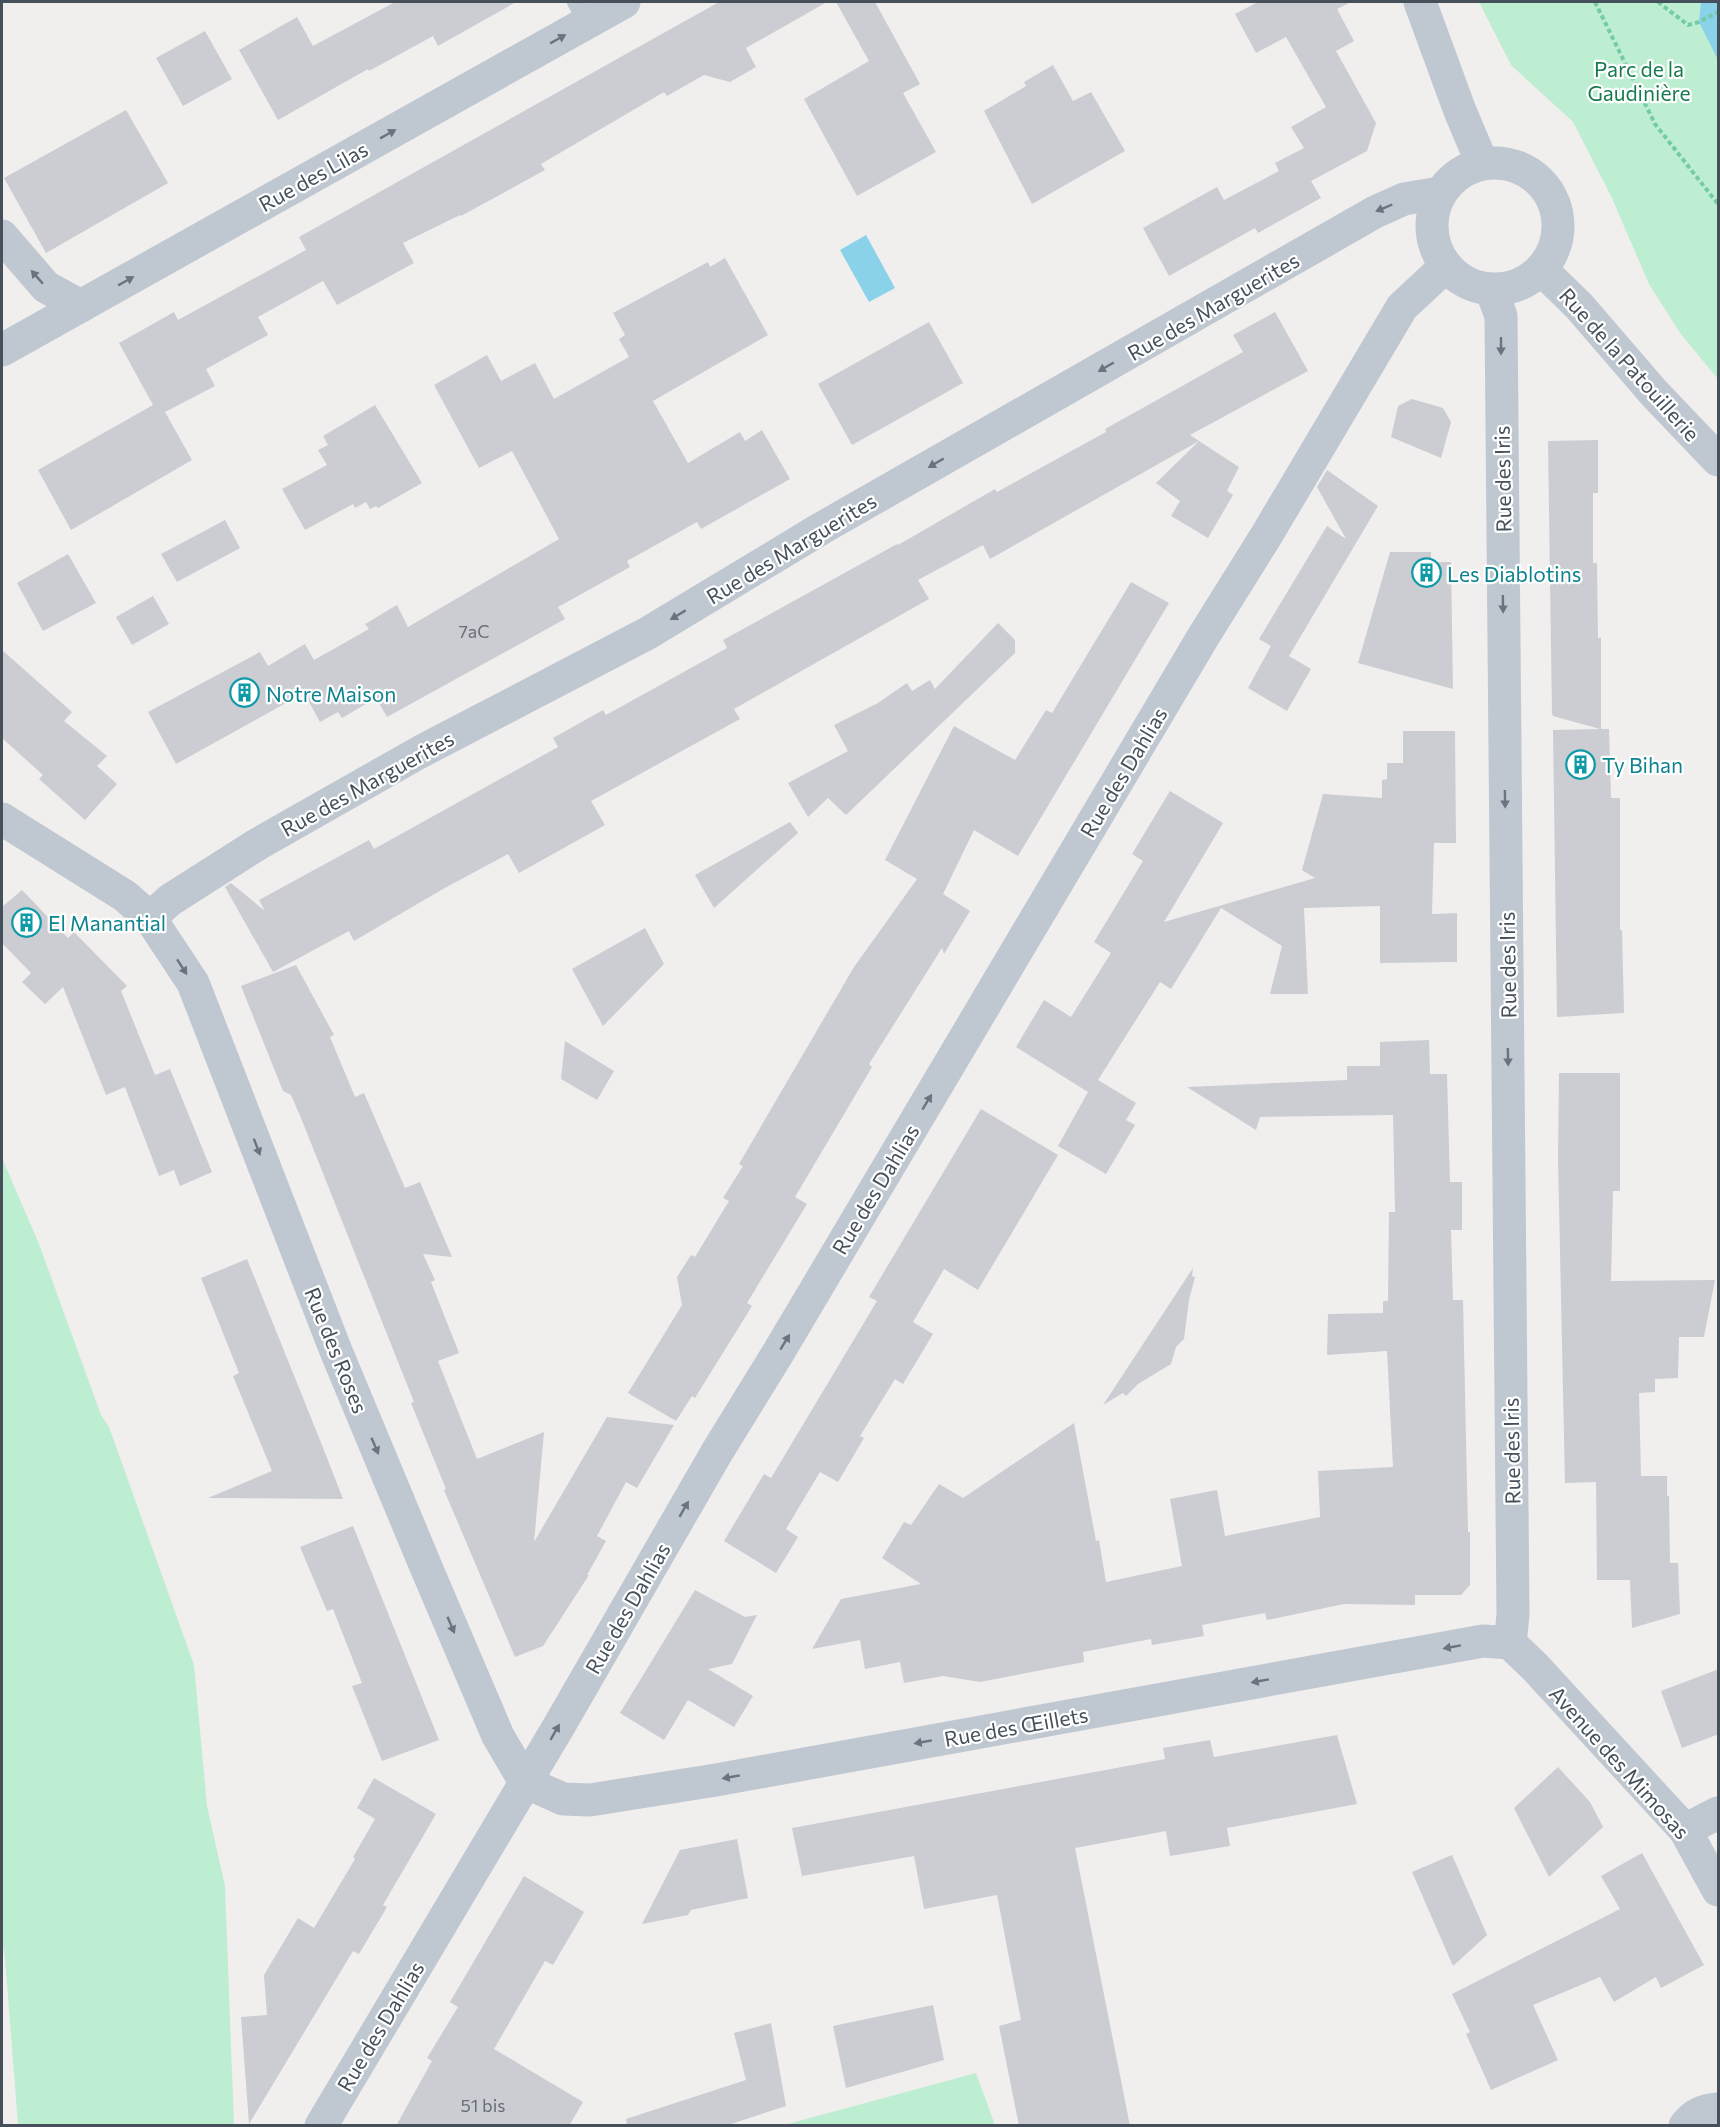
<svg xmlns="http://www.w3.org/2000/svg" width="1720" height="2127" font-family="Commissioner,sans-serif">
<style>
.green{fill:#bdeed2}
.water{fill:#8ad1ea}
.building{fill:#cbcdd3}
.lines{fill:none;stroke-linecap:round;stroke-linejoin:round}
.path{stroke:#75cba5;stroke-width:4;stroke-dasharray:4.5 3;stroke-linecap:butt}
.service{stroke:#bfc7d0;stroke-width:18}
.minor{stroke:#bfc7d0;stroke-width:33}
.tertiary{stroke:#bfc7d0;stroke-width:33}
.oneway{fill:#6a747e}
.labels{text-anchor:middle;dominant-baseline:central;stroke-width:4.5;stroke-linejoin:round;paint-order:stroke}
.number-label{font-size:18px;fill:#676f79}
.park-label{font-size:21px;fill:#187b4f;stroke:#fff}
.street-label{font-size:21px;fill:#46505b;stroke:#fff}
.culture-label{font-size:21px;fill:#0d838f;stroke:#fff;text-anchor:start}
</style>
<rect width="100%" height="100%" fill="#f1eeee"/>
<g class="green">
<path d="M1479 2H1718V379L1680 333 1649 284 1611 196 1573 122 1511 65Z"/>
<path d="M2 1158 39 1244 101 1415 109 1427 194 1665 207 1806 225 1886 234 2125H18L5 1958 2 1938Z"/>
<path d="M976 2073 995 2125H784Z"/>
</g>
<g class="water">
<path d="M1701 2H1718V60L1699 22Z"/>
<path d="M866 235 895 288 869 302 840 250Z"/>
</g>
<g class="building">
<path d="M395 2H516L438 46 433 36 369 71 368 69 278 120 239 50 297 17 313 46Z"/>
<path d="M719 2H827L746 48 756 67 730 82 704 75 667 96 664 92 541 164 545 170 461 216 460 215 403 243 414 263 337 305 323 281 258 317 268 335 206 369 215 386 165 412 192 460 71 530 38 470 153 405 119 343 174 312 178 320 306 250 299 237Z"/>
<path d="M836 2H875L920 84 903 93 936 152 857 196 804 99 869 61Z"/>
<path d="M1258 2H1351L1337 9 1354 41 1336 51 1376 123 1367 151 1311 181 1321 198 1258 233 1255 228 1169 276 1143 228 1217 187 1224 200 1279 171 1275 163 1304 148 1291 127 1326 107 1286 37 1256 53 1235 14Z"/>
<path d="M205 31 232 79 183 106 156 58Z"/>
<path d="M1053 65 1073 101 1091 92 1125 151 1032 204 984 111 1026 86 1024 82Z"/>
<path d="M126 110 168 183 46 253 4 178Z"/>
<path d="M725 258 768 335 653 401 688 463 740 432 745 441 762 430 790 479 701 529 697 522 627 561 630 567 558 607 565 619 387 717 376 698 342 718 338 712 320 722 304 693 176 764 148 712 260 652 268 666 305 644 314 660 369 629 365 624 397 605 408 627 559 539 512 451 479 468 434 385 487 355 501 381 535 363 554 399 629 357 619 339 625 335 613 313 708 262 710 267Z"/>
<path d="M1275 312 1308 371 1190 435 1199 441 990 559 983 545 918 580 929 599 734 709 740 719 591 801 605 825 519 873 508 854 443 889 354 941 349 931 273 972 225 887 231 883 265 911 259 900 369 840 374 849 558 747 553 738 603 710 606 715 727 648 723 640 897 544 898 545 995 489 997 492 1106 432 1105 429 1243 352 1233 335Z"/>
<path d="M929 322 963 383 852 445 818 384Z"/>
<path d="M1412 399 1443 408 1451 422 1441 458 1391 437 1398 406Z"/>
<path d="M375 405 422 483 378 508 376 506 370 509 366 502 355 508 353 504 305 530 282 489 327 465 318 450 328 445 323 436Z"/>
<path d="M1598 440V493H1593V563H1597L1598 638H1601V729H1609L1611 798H1620V930H1622L1624 1013 1557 1017 1553 730 1600 729 1553 716 1552 714 1548 441Z"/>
<path d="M1199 441 1239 467 1227 491 1233 495 1208 538 1171 516 1180 501 1156 483Z"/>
<path d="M1327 470 1378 506 1289 656 1311 669 1287 711 1248 688 1271 646 1259 639 1327 526 1346 539 1317 487Z"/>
<path d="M225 520 240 548 177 582 161 554Z"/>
<path d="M1390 552H1431V562H1451L1453 689 1358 663Z"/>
<path d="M68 554 96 603 43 631 17 583Z"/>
<path d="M1131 582 1169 603 1018 856 974 830 943 894 970 911 944 954 942 948 869 1064 872 1067 795 1197 807 1204 747 1303 752 1306 695 1398 692 1396 676 1421 628 1393 682 1305 677 1277 691 1255 695 1257 729 1201 723 1198 743 1166 739 1164 854 967 917 879 885 860 954 726 1015 760 1046 710 1052 713Z"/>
<path d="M153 596 169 624 132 645 116 617Z"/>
<path d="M998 623 1015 640V653L846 815 828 798 808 817 788 783 848 751 834 725 878 703 907 683 912 691 930 680 935 689Z"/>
<path d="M2 650 72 712 64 721 107 756 97 766 117 784 85 820 39 779 43 775 2 738Z"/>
<path d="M1403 731H1455L1456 843H1434L1432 914 1457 913V962L1380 963V906L1304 908 1308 994H1270L1282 946 1221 908 1171 989 1160 982 1098 1080 1136 1103 1126 1120 1135 1125 1106 1174 1058 1146 1088 1092 1016 1047 1044 1000 1071 1017 1111 953 1094 942 1143 861 1132 854 1170 791 1223 823 1164 922 1315 878 1302 870 1323 794 1382 798V780L1387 779V763H1403Z"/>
<path d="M790 822 798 833 714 908 695 875Z"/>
<path d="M22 890 68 938 74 932 127 986 121 991 155 1075 170 1069 212 1172 180 1186 174 1170 159 1176 125 1087 106 1095 63 987 45 1004 22 982 31 973 2 943V907Z"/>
<path d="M645 928 664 964 603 1026 572 969Z"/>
<path d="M296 965 334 1035 330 1037 355 1097 364 1093 405 1188 420 1182 452 1257 423 1254 435 1280 431 1282 459 1353 438 1361 477 1459 544 1432 534 1542 607 1417 674 1425 637 1488 626 1482 597 1536 606 1541 587 1575H589L543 1646 515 1657 444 1490 446 1489 411 1403 414 1402 301 1118 291 1095 283 1091 241 986Z"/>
<path d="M1429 1040 1430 1074H1447L1450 1182H1462V1230H1451L1453 1300H1463L1468 1532H1470V1585L1461 1595H1415V1605L1344 1604 1267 1620 1265 1613 1202 1625 1204 1636 1152 1645 1151 1639 1083 1652 1084 1662 980 1682 943 1676 904 1683 900 1662 865 1669 860 1640 812 1649 841 1599 921 1584 882 1558 904 1522 911 1525 939 1484 963 1498 1074 1423 1096 1541 1099 1540 1106 1582 1182 1566 1170 1499 1217 1490 1225 1536 1320 1517 1318 1471 1393 1467 1387 1351 1327 1355 1328 1314 1383 1313V1301H1388L1389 1212H1395L1393 1115 1260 1117 1256 1130 1187 1087 1347 1080V1066H1380V1042Z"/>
<path d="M565 1041 614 1071 597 1100 561 1079Z"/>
<path d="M1559 1073H1620V1191H1613L1611 1281 1715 1280 1704 1337H1679L1678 1378 1655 1379V1392L1639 1393 1641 1476H1667V1496H1669L1670 1563H1678L1680 1614 1632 1628 1630 1580H1597L1596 1482 1565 1483 1558 1159Z"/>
<path d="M981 1109 1058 1155 978 1290 944 1269 913 1322 933 1334 903 1384 895 1379 860 1436 864 1438 838 1482 820 1472 786 1529 798 1537 776 1573 724 1541 764 1474 771 1478 877 1301 869 1297Z"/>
<path d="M247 1259 320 1440 343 1499 208 1498 272 1471 233 1376 239 1373 201 1278Z"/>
<path d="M1193 1268 1192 1276 1195 1277 1189 1300 1184 1339 1176 1347 1171 1364 1138 1384 1126 1396 1123 1393 1103 1405Z"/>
<path d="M353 1526 439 1740 382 1761 352 1686 362 1683 333 1609 327 1611 300 1547Z"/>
<path d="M695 1590 745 1617 757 1615 732 1664 708 1669 753 1696 734 1727 688 1700 664 1740 620 1713Z"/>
<path d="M1719 1669V1734L1682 1748 1661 1691Z"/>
<path d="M1337 1735 1357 1804 1227 1828 1230 1846 1170 1856 1166 1831 1075 1848 1130 2126H1019L999 2026 1021 2020 997 1895 924 1909 914 1856 802 1876 792 1828 1165 1759 1163 1748 1210 1740 1214 1757Z"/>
<path d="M1558 1767 1590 1802 1603 1827 1549 1877 1514 1808Z"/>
<path d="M374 1778 436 1814 383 1905 387 1907 359 1954 353 1951 249 2124 241 2017 267 2015 264 1975 298 1918 314 1928 355 1859 353 1857 375 1819 357 1808Z"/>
<path d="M737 1839 748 1898 691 1910 688 1915 642 1924 680 1850Z"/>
<path d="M1642 1853 1704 1965 1661 1988 1656 1977 1614 2002 1600 1977 1533 2005 1558 2060 1491 2090 1466 2034 1470 2032 1452 1994 1620 1909 1601 1876Z"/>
<path d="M1452 1855 1487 1935 1453 1966 1412 1872Z"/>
<path d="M524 1876 584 1912 553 1965 545 1961 494 2049 583 2102 569 2126H396L432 2061 427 2058 458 2007 450 2002Z"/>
<path d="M933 2005 944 2060 846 2088 833 2026Z"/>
<path d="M771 2023 786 2106 725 2126H627L626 2119 746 2080 734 2033Z"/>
</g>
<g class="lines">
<g class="path">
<path d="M1595 2 1655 124 1718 204"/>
<path d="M1658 2 1688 25 1699 22 1718 12"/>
</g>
<path class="service" d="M576 2 588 22"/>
<g class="minor">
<path d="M2 236 46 287 81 306"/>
<path d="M1491 289 1501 316 1513 1615 1510 1643"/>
<path d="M2 350 624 2"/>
<path d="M2 819 125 896 150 918 193 983 336 1351 426 1567 498 1736 525 1782"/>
<path d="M150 918 170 900 258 844 420 752 648 633 822 528 1375 212 1404 199 1440 193"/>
<path d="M1510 1643 1535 1667 1685 1830 1718 1890"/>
<path d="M525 1782 563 1799 590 1800 716 1780 1483 1641 1510 1643"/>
<path d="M1685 1830 1718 1813"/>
<path d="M321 2126 559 1726 717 1452 778 1353 1203 637 1266 536 1402 307 1446 266"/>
<path d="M1685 2126C1694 2114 1704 2110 1718 2109"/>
</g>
<g class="tertiary">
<path d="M1420 2 1460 111 1482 163"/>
<circle cx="1495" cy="226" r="63"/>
<path d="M1541 269 1579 306 1654 393 1718 460"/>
</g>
</g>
<defs><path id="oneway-solid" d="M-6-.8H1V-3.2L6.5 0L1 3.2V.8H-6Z" transform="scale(1.5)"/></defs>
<g class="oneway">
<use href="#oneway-solid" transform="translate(558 39) rotate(-29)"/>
<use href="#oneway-solid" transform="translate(388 134) rotate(-29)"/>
<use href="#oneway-solid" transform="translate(1384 208) rotate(157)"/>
<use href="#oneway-solid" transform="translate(37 277) rotate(-131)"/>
<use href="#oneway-solid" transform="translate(126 281) rotate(-29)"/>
<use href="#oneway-solid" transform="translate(1501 346) rotate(90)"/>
<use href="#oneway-solid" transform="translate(1106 367) rotate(150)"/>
<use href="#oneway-solid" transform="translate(936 463) rotate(150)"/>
<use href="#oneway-solid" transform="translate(1503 604) rotate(89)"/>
<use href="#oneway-solid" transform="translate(678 615) rotate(149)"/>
<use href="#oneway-solid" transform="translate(1505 799) rotate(89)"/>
<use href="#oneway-solid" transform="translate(182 967) rotate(57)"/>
<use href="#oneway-solid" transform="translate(1508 1057) rotate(89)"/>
<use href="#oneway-solid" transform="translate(927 1102) rotate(-59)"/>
<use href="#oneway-solid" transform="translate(257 1147) rotate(69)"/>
<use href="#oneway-solid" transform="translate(785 1342) rotate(-59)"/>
<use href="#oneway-solid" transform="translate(375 1446) rotate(67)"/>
<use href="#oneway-solid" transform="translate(684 1509) rotate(-60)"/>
<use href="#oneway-solid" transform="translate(451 1625) rotate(67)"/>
<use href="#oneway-solid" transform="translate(1452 1647) rotate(170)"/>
<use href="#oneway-solid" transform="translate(1260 1681) rotate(170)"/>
<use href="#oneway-solid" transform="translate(555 1732) rotate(-60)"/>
<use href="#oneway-solid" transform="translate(923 1742) rotate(170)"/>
<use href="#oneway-solid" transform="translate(731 1777) rotate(170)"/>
</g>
<defs>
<symbol id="building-ring" viewBox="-11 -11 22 22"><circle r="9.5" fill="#fff" stroke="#0f9aa8" stroke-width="1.5"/><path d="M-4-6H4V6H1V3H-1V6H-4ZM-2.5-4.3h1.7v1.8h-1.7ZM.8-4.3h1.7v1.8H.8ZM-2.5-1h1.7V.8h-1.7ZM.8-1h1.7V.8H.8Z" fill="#0f9aa8"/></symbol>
</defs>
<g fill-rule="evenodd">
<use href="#building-ring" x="1410" y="556" width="33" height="33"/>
<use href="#building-ring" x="228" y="676" width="33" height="33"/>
<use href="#building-ring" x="1564" y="748" width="33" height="33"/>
<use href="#building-ring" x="10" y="906" width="33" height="33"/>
</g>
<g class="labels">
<g class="number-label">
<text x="474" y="631">7aC</text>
<text x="483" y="2105">51 bis</text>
</g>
<g class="park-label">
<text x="1639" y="68">Parc de la<tspan x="1639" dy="24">Gaudinière</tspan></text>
</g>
<g class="street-label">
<text transform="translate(313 176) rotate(-29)">Rue des Lilas</text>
<text transform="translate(1213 306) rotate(-30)">Rue des Marguerites</text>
<text transform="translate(1630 364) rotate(48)">Rue de la Patouillerie</text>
<text transform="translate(1502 479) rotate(-91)">Rue des Iris</text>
<text transform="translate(791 548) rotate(-31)">Rue des Marguerites</text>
<text transform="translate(1123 772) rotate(-59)">Rue des Dahlias</text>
<text transform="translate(367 783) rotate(-29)">Rue des Marguerites</text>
<text transform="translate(1507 965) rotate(-91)">Rue des Iris</text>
<text transform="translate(875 1189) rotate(-59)">Rue des Dahlias</text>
<text transform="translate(337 1350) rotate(68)">Rue des Roses</text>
<text transform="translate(1511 1451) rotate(-91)">Rue des Iris</text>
<text transform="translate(627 1608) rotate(-60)">Rue des Dahlias</text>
<text transform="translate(1016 1726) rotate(-10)">Rue des Œillets</text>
<text transform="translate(1620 1762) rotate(48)">Avenue des Mimosas</text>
<text transform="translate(380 2026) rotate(-59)">Rue des Dahlias</text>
</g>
<g class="culture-label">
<text x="1447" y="573">Les Diablotins</text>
<text x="266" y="693">Notre Maison</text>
<text x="1602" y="764">Ty Bihan</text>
<text x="48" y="922">El Manantial</text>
</g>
</g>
<rect width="1720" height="2127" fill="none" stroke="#46505b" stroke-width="6"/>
</svg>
